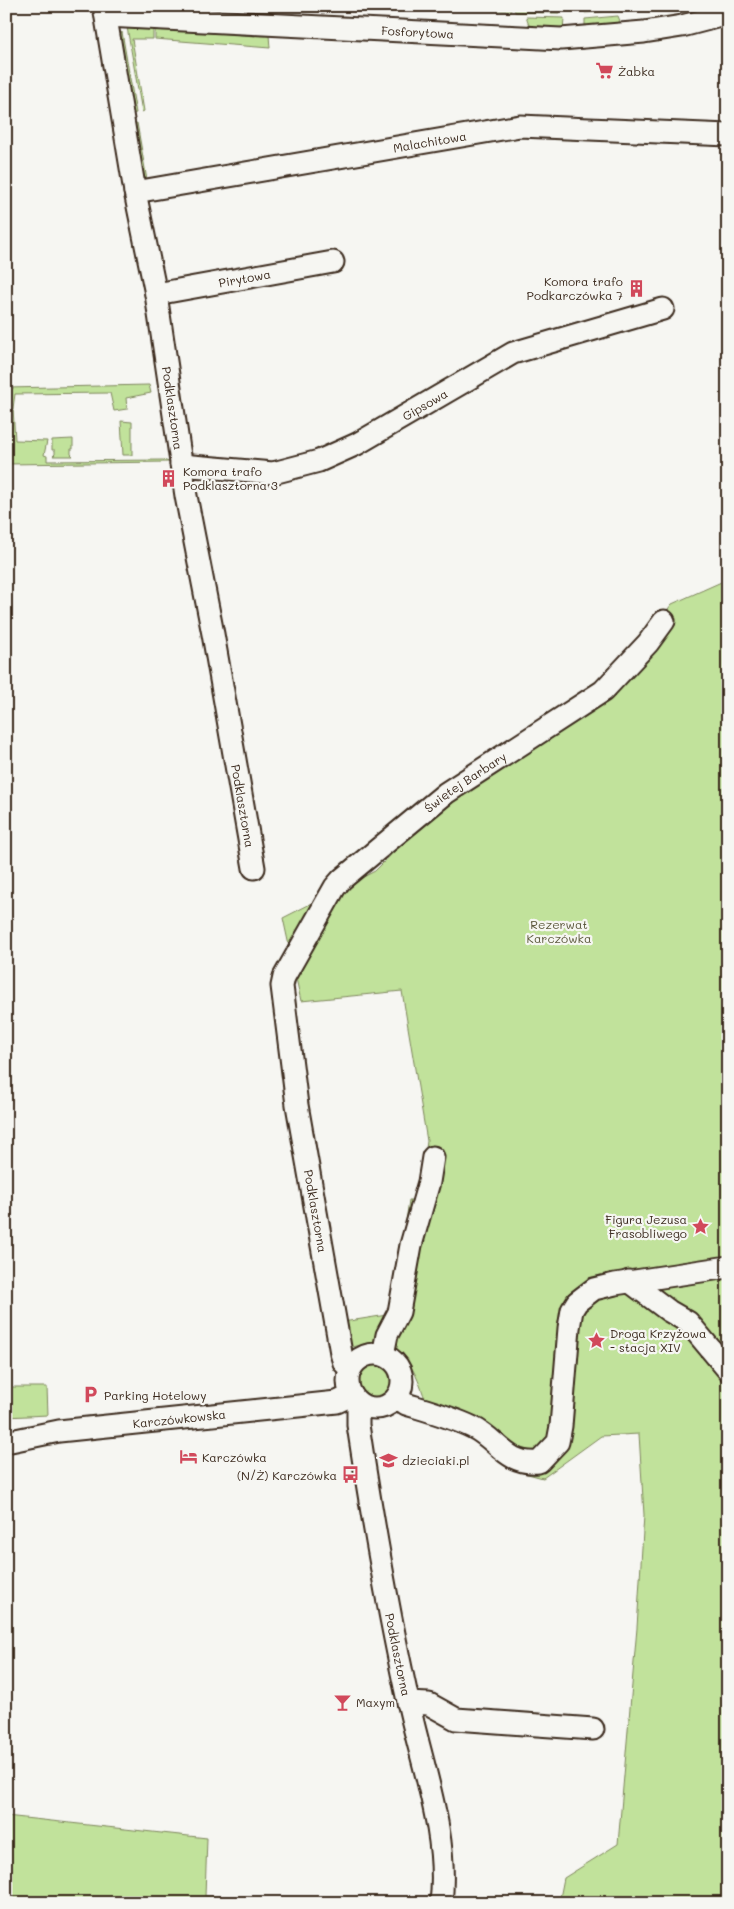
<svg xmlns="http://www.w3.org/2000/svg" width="734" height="1909" font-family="Mali,sans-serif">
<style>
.green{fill:#c1e29b;stroke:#7e865c}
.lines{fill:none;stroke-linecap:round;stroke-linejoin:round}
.minor-casing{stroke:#3b2a1e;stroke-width:25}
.minor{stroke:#f6f6f2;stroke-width:21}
.labels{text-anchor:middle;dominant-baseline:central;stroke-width:4.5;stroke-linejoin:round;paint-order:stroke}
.street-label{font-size:12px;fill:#3b2a1e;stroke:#f6f6f2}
.poi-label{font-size:12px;fill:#3b2a1e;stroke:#f6f6f2;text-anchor:start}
.park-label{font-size:12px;fill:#5c583d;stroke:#f6f6f2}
</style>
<rect width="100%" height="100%" fill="#f6f6f2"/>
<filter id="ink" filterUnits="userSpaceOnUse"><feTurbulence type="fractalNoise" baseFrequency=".02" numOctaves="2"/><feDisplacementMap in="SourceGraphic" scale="10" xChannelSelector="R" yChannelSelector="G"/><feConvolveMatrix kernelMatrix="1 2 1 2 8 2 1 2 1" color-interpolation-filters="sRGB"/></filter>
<g filter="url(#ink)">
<g class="green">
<path d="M477 6H510L511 11 478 9Z"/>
<path d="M514 6H559V13L515 12Z"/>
<path d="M585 6H636L637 9 585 13Z"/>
<path d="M618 16 620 21 617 26 585 32V19Z"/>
<path d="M526 17 564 18 563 32 530 28Z"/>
<path d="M211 26 217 33 255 36 256 29 269 35 270 48 155 39V29H153V39H132L144 111 142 112 127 27Z"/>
<path d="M122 32 136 113 131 114 118 40Z"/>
<path d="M137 123 147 180H143L132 125Z"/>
<path d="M149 385 151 393 126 398 127 409 114 411 110 393 15 394 13 408 15 440 47 441 44 455 47 456V461L163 460 169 462 6 464V388Z"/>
<path d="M121 421 132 422V455H123Z"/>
<path d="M73 439V449H71V454L73 456H53L55 454V450H52V440Z"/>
<path d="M728 579V1903H559L564 1878 618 1844 637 1628 644 1515 639 1434 601 1436 543 1478 520 1472 521 1468 542 1453 523 1456 471 1416 425 1399C417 1375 405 1345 376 1343 368 1342 358 1346 349 1348L343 1322 393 1314 409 1200H419L427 1141 402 991 301 1001 283 918 375 871 390 856 406 825 597 696 672 604Z"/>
<circle cx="376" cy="1381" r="19"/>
<path d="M6 1387H47L48 1415 6 1417Z"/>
<path d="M6 1816 207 1838 205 1896 220 1897 219 1903 6 1902Z"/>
</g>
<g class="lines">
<defs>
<g id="minor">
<path id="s1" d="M104 6 135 192 156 294 186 496 213 634 254 868"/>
<path id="s2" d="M106 16 561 39 644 32 682 26 728 14"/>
<path id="s3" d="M135 192 520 126 728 135"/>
<path id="s4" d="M156 294 333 262"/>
<path id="s5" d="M181 465 273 473 319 461 357 444 513 353 663 309"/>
<path d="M629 1281 669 1311 688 1322 728 1370"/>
<circle cx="375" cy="1381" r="27"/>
<path d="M383 1355 387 1335 399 1312 411 1245 429 1182 433 1157"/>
<path id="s6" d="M351 1368 344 1363 341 1353 297 1105 282 986 284 977 335 887 342 879 446 793 603 691 648 643 664 621"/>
<path d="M397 1397 406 1404C429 1411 451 1417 472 1427 498 1439 505 1465 539 1462L558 1442 561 1426 569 1328 572 1310 577 1302 594 1289 615 1284 728 1267"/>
<path id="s7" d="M361 1405 358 1410V1425C372 1517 388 1610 408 1701 422 1767 449 1835 441 1903"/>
<path id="s8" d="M6 1442 59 1431 337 1402 352 1395"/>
<path d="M408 1703 429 1704 456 1719 593 1729"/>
</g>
</defs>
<use href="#minor" class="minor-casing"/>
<use href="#minor" class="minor"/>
</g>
</g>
<defs>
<symbol id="supermarket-bare" viewBox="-9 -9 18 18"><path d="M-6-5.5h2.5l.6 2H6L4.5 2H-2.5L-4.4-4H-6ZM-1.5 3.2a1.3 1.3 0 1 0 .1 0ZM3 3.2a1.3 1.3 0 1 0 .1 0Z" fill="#d1495b" stroke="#f6f6f2" stroke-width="2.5" paint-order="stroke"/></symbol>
<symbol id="building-bare" viewBox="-9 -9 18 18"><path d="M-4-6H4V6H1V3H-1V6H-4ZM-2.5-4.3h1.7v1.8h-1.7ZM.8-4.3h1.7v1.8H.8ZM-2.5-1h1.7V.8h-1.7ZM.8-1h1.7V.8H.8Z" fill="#d1495b" stroke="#f6f6f2" stroke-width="2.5" paint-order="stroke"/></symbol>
<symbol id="sight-bare" viewBox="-9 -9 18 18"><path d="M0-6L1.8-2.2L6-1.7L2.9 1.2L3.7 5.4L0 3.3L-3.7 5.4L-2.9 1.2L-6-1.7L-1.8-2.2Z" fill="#d1495b" stroke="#f6f6f2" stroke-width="2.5" paint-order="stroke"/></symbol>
<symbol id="parking-bare" viewBox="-9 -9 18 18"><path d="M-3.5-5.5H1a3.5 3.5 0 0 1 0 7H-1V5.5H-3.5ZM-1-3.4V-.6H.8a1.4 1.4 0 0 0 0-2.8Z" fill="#d1495b" stroke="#f6f6f2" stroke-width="2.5" paint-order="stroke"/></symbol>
<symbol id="hotel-bare" viewBox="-9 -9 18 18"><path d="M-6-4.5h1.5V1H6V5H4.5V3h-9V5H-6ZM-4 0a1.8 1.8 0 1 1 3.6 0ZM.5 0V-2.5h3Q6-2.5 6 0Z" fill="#d1495b" stroke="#f6f6f2" stroke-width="2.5" paint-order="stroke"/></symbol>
<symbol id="school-bare" viewBox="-9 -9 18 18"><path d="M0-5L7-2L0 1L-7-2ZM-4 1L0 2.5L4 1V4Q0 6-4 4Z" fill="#d1495b" stroke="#f6f6f2" stroke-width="2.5" paint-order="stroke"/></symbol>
<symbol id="bus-bare" viewBox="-9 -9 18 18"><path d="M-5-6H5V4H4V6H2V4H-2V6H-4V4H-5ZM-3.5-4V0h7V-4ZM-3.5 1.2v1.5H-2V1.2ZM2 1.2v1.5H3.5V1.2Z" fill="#d1495b" stroke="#f6f6f2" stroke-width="2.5" paint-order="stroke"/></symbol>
<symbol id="bar-bare" viewBox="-9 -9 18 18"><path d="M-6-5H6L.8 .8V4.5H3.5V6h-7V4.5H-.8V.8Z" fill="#d1495b" stroke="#f6f6f2" stroke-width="2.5" paint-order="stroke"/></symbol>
</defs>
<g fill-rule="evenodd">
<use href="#supermarket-bare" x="592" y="58" width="25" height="25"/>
<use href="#building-bare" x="624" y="276" width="25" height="25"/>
<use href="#building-bare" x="156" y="466" width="25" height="25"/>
<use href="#sight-bare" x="688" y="1214" width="25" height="25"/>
<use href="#sight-bare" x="584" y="1328" width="25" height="25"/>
<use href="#parking-bare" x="78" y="1382" width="25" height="25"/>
<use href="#hotel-bare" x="176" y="1444" width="25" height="25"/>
<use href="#school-bare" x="376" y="1448" width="25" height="25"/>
<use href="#bus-bare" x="338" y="1462" width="25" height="25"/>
<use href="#bar-bare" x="330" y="1690" width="25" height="25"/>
</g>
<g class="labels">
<g class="street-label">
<text stroke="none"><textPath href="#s2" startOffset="312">Fosforytowa</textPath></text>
<text stroke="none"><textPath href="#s3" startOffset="299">Malachitowa</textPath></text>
<text stroke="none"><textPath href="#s4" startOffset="90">Pirytowa</textPath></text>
<text stroke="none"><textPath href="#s5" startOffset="260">Gipsowa</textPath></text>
<text stroke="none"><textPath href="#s1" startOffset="408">Podklasztorna</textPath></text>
<text stroke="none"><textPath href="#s6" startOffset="671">Świętej Barbary</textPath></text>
<text stroke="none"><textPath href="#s1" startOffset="812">Podklasztorna</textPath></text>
<text transform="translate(316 1211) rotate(80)">Podklasztorna</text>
<text stroke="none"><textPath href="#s8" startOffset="175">Karczówkowska</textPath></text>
<text stroke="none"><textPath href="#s7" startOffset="254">Podklasztorna</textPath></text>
</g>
<g class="poi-label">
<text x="618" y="71">Żabka</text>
<text x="623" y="281" text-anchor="end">Komora trafo<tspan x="623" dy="14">Podkarczówka 7</tspan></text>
<text x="183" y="471">Komora trafo<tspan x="183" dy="14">Podklasztorna 3</tspan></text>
<text x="687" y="1219" text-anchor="end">Figura Jezusa<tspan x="687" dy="14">Frasobliwego</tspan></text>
<text x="610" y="1333">Droga Krzyżowa<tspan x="610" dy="14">- stacja XIV</tspan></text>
<text x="104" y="1395">Parking Hotelowy</text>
<text x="202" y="1457">Karczówka</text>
<text x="402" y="1460">dzieciaki.pl</text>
<text x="337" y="1475" text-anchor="end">(N/Ż) Karczówka</text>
<text x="356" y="1702">Maxym</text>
</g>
<g class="park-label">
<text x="559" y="924">Rezerwat<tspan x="559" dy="14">Karczówka</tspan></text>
</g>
</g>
<rect width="734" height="1909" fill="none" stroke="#f6f6f2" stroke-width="25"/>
<rect x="12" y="12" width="709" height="1884" fill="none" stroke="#3b2a1e" stroke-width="2" filter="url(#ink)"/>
</svg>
